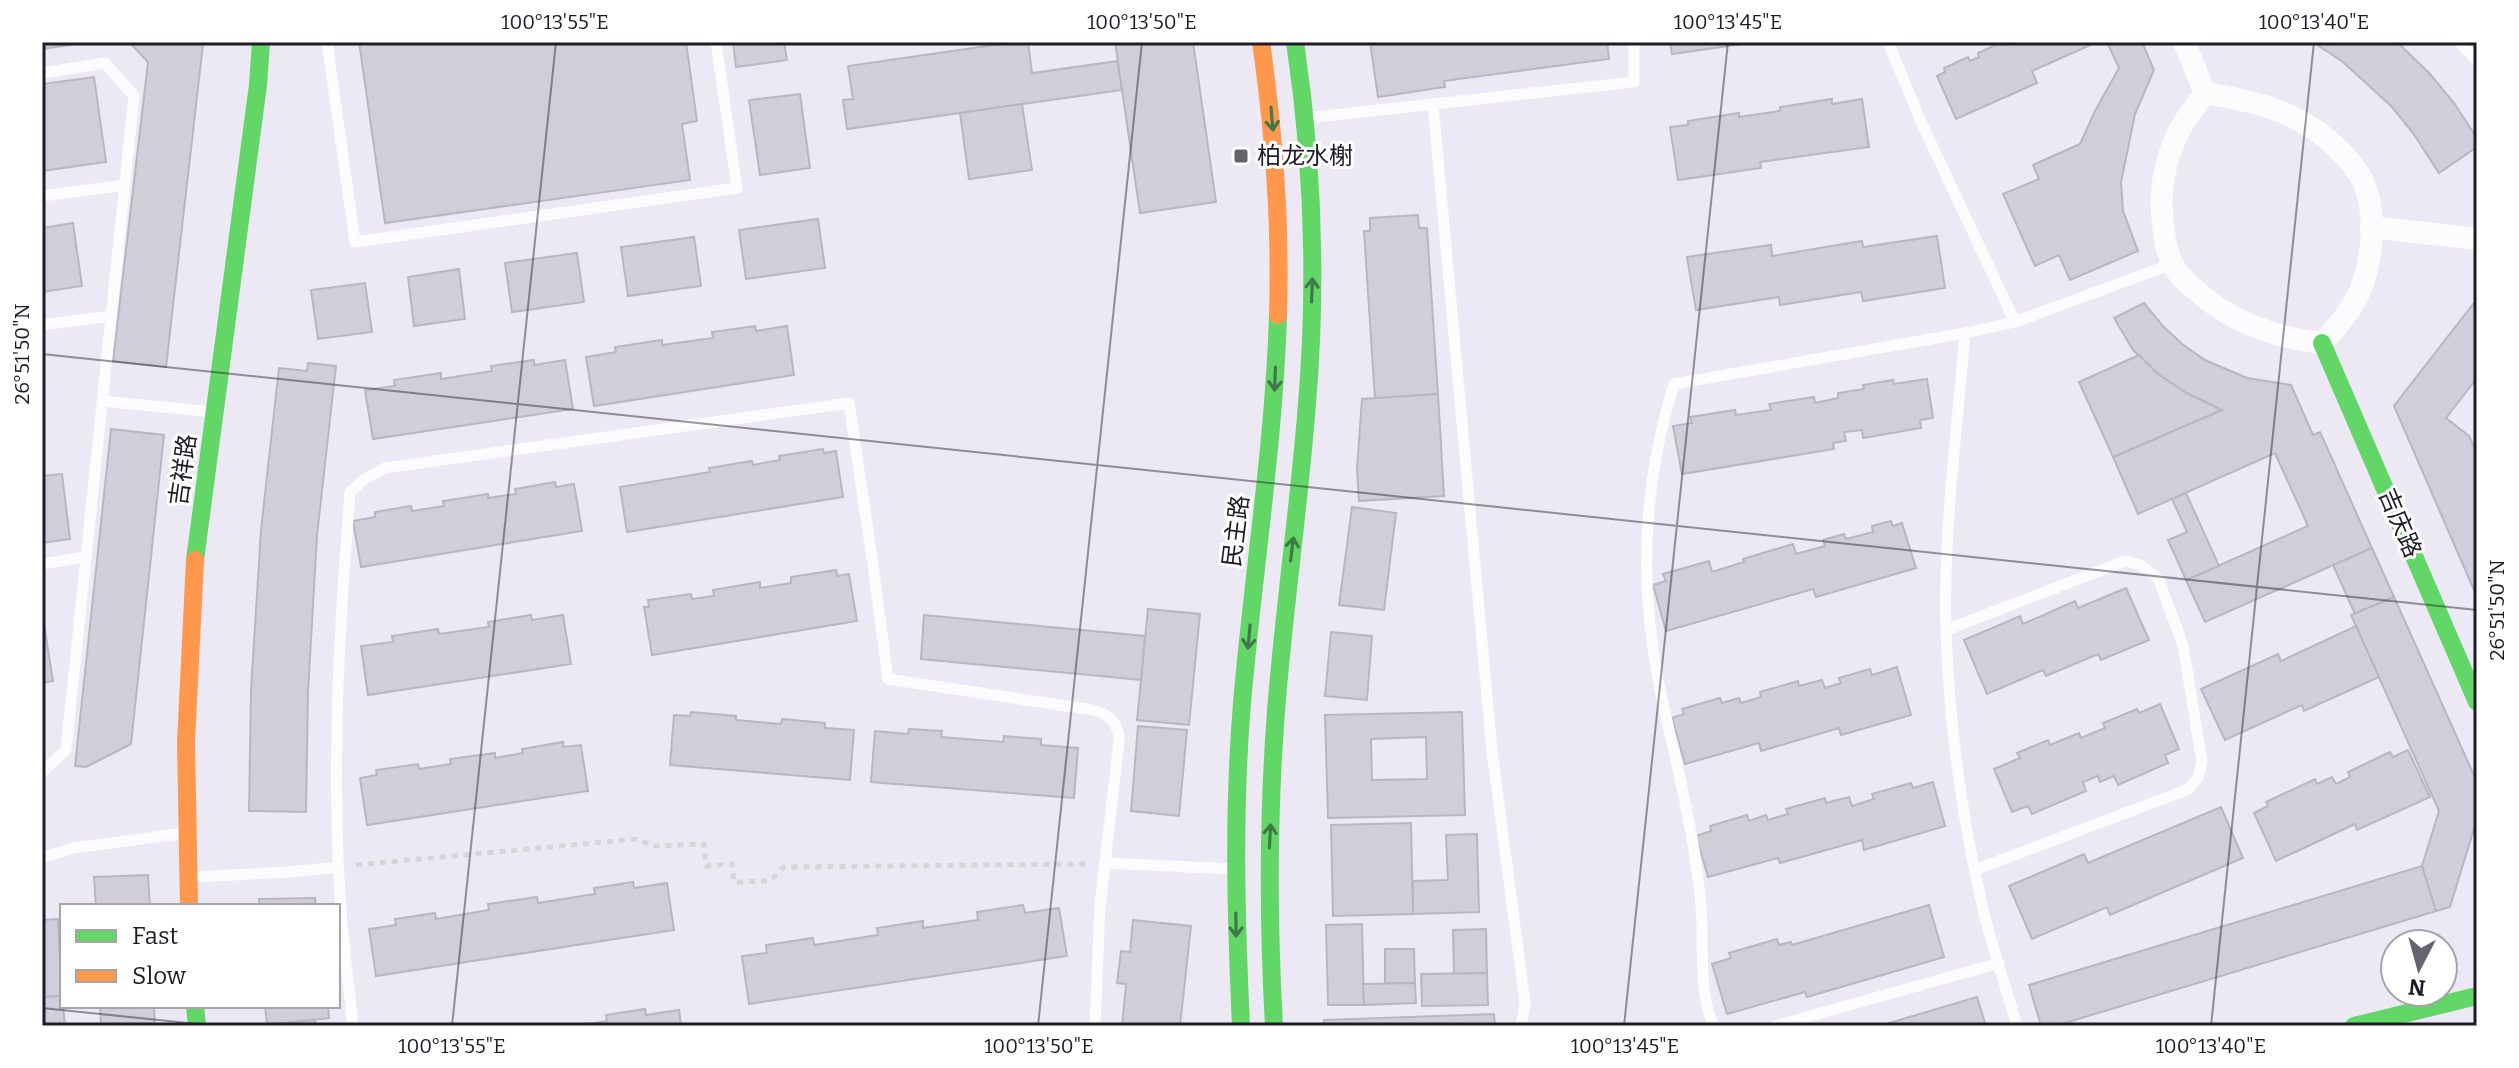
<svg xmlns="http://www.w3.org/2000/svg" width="2519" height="1068" font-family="Bitter,'Noto Sans SC',serif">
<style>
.building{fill:#d1ceda;stroke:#b9b6c1;stroke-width:2;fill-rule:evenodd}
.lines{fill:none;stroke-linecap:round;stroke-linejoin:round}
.path{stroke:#d7d5da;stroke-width:5;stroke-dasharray:6 6;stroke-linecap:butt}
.lane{stroke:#fcfcfe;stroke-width:11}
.street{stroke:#fcfcfe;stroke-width:22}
.fast{stroke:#63d668;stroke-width:18}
.slow{stroke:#ff974d;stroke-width:18}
.oneway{stroke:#407848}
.ticks{fill:none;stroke:#1e1b27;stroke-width:2;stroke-opacity:0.45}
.poi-dot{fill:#66636f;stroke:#fff;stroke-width:3}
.labels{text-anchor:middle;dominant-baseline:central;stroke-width:6;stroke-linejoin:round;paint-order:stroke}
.poi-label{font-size:24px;fill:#1e1b27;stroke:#fff;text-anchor:start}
.street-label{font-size:24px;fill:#1e1b27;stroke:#fff}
.neatline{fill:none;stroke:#1e1b27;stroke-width:3}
.ticks-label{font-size:20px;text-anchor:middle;fill:#1e1b27}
</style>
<rect width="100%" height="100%" fill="#ece9f5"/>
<g class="building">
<path d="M42 42H90L42 49Z"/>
<path d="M129 42H201L203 44 166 367 113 361 148 62Z"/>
<path d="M359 42H686L697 121 682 124 690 180 385 223Z"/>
<path d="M733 42H784L787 60 736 67Z"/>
<path d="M1015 42H1028L1032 73 1118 61 1122 90 847 129 843 100 853 99 848 66Z"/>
<path d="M1115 42H1193L1216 202 1140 213Z"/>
<path d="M1370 42H1607L1609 59 1444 81 1445 87 1378 97Z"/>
<path d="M1670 42H1756L1672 54Z"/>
<path d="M2002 42 2006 45 2013 42H2097L2032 71 2037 83 1956 119 1937 76 1945 72 1944 68 1968 57 1970 61 1979 57 1978 53Z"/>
<path d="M2107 42H2142L2154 70 2135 114 2121 182 2123 211 2138 251 2070 280 2059 255 2035 266 2003 194 2039 179 2033 165 2080 144 2095 111 2119 68Z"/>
<path d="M2313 42H2397L2430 74 2454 103 2477 138V147L2439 173 2413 133 2392 107 2343 62Z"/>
<path d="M94 77 106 162 42 171V84Z"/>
<path d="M800 94 810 168 760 175 749 100Z"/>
<path d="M1832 99V104L1862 99 1869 147 1760 162 1761 168 1678 180 1670 127 1688 125V121L1739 113V117L1780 111V107Z"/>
<path d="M1022 104 1032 170 969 179 960 113Z"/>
<path d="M1418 215 1419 228H1427L1438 394 1375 399 1364 231H1370V218Z"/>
<path d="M818 219 825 268 746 279 739 230Z"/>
<path d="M73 223 82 286 42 292V228Z"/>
<path d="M1937 236 1945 288 1863 301 1861 292 1780 305 1779 297 1696 310 1687 257 1771 245 1772 256 1862 241 1863 247Z"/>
<path d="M694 237 701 286 628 296 621 247Z"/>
<path d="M577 253 584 302 512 312 505 263Z"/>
<path d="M459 269 465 319 414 326 408 277Z"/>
<path d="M365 283 372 332 318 339 311 290Z"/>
<path d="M2477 299V378L2446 418 2469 436 2477 453V597L2394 406Z"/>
<path d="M2144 303 2162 325 2182 344 2205 360 2247 378 2291 385 2313 435 2320 432 2372 548 2205 622 2186 580 2308 526 2275 453 2138 514 2113 457 2222 410 2186 393 2158 374 2133 350 2114 318Z"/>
<path d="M755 326 756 331 787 326 794 375 594 406 586 357 616 352 615 347 662 340V345L713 338 712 332Z"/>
<path d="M2139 355 2158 374 2186 393 2222 410 2113 457 2079 382Z"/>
<path d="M534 360V365L565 360 573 409 373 439 365 390 395 386 394 380 441 373V379L492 371 491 366Z"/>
<path d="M308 363 336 366 317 535 308 692 306 812 249 811 251 690 261 530 279 368 307 371Z"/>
<path d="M1927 379 1933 418 1920 420 1921 428 1863 438 1862 430 1844 432 1846 441 1833 443 1834 449 1682 474 1673 426 1692 423 1690 417 1735 410 1736 415 1771 410 1769 404 1814 397 1815 403 1838 398V393L1864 389 1863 385 1893 380 1894 384Z"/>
<path d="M1438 394 1444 496 1359 501 1357 469 1362 399Z"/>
<path d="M111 429 164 435 131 744 86 767 75 766Z"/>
<path d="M823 449 824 453 836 451 843 497 627 532 620 487 710 472 709 468 752 461 753 465 780 460 779 456Z"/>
<path d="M62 474 70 539 42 543V476Z"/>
<path d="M555 482 556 487 574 484 582 531 361 567 353 521 375 517V512L411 506 412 511 444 506 443 501 488 494V498L516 494 515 489Z"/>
<path d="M2186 493 2219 566 2186 580 2168 540 2187 532 2172 499Z"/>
<path d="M1352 507 1396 513 1384 610 1339 605Z"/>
<path d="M1891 521 1893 526 1902 523 1916 568 1816 597 1813 589 1666 631 1653 585 1666 581 1663 574 1709 561 1712 572 1744 562 1743 559 1793 544 1796 554 1825 546 1823 540 1844 534 1846 539 1873 532 1872 526Z"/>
<path d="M2372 548 2394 597 2355 614 2333 565Z"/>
<path d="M836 570 837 576 849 574 857 621 652 655 644 607H649L648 600 691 594 692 599 714 596 713 590 760 582V588L791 583V577Z"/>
<path d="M2126 588 2149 640 2101 660 2098 654 2046 676 2043 670 1987 694 1964 640 2020 616 2023 624 2075 601 2078 608Z"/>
<path d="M2394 597 2477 782V819L2450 907 2436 911 2422 866 2439 811 2351 615Z"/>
<path d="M1148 609 1200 614 1189 725 1137 720Z"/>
<path d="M42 612 53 681 42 683Z"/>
<path d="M531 615 532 620 563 615 571 664 368 695 361 646 393 642 392 636 438 629 439 634 489 627 488 622Z"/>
<path d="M924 615 1145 636 1141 680 921 659Z"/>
<path d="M2356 626 2379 677 2304 711 2302 705 2225 740 2201 689 2278 654 2281 661Z"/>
<path d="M1331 632 1372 636 1367 700 1325 696Z"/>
<path d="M1897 667 1911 715 1841 735 1839 728 1761 751 1759 743 1685 764 1672 718 1684 714 1682 709 1720 698 1722 703 1739 698 1741 703 1761 697 1760 692 1798 681 1799 686 1822 680 1825 688 1841 683 1839 678 1870 669 1872 675Z"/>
<path d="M2160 704 2179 749 2165 755 2168 763 2118 785 2114 776 2100 782 2098 776 2083 782 2086 791 2032 814 2028 806 2012 812 1994 769 2020 758 2017 753 2048 740 2050 745 2079 733 2081 738 2105 728 2103 723 2137 709 2139 713Z"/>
<path d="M691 712 736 716V720L781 724 782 719 825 723V728L854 730 850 780 670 765 674 715 690 716Z"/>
<path d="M1462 712 1465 815 1328 818 1325 715ZM1426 737 1427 779 1372 780 1371 739Z"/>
<path d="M1138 726 1187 730 1179 816 1131 811Z"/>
<path d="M909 729 942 731 941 737 1003 742 1004 736 1041 739V745L1078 748 1074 798 871 782 875 731 908 734Z"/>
<path d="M563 742V747L581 745 588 791 367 825 360 778 377 775 376 770 418 764 419 769 451 764 450 759 495 753V758L523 753 522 749Z"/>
<path d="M2408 750 2430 797 2357 830 2355 824 2276 861 2254 813 2268 806 2266 802 2315 779 2317 784 2332 777 2336 784 2350 777 2348 772 2390 752 2393 757Z"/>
<path d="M1933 782 1945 826 1864 850 1862 840 1780 863 1778 858 1708 877 1696 836 1711 831 1710 826 1747 815 1749 821 1766 815 1768 820 1788 814 1786 809 1825 798 1826 803 1849 797 1852 806 1874 799 1872 794 1911 783 1913 788Z"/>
<path d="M2221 807 2243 858 2110 915 2107 907 2032 939 2009 886 2084 854 2088 863Z"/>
<path d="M1411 823 1413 914 1333 916 1331 825Z"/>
<path d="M1477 834 1479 912 1413 914V881L1448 880 1446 835Z"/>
<path d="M2422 866 2436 911 2055 1026H2041L2029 985Z"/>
<path d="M148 875 150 906H96L94 877Z"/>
<path d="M633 882 634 888 667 883 674 930 376 976 369 929 396 925 395 919 435 913 436 919 489 910 488 904 537 897 538 903 595 894 594 888Z"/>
<path d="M315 898 316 906H259V899Z"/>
<path d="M1023 905 1025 913 1059 908 1067 956 749 1004 742 956 767 953 766 945 813 938 814 945 878 935 877 928 923 921V928L978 920 977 912Z"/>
<path d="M1929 905 1944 957 1807 997 1805 992 1727 1014 1712 964 1731 958 1729 953 1777 939 1779 945 1791 942 1792 945Z"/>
<path d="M58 919 62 996 42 997V920Z"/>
<path d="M1133 920 1191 926 1180 1026H1122L1126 984 1117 983 1121 951 1130 952Z"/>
<path d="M1362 924 1364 1005H1328L1326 925Z"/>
<path d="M1486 929 1487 973 1454 974 1453 930Z"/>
<path d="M1385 949H1414L1415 983H1385Z"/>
<path d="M1487 973 1488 1005 1422 1006 1421 974Z"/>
<path d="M1415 983 1416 1003 1364 1005 1363 984Z"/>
<path d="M62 996 65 1026H42V997Z"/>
<path d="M1977 997 1986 1026H1879Z"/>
<path d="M100 1006H154L155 1026H101Z"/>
<path d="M265 1006H328L329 1018 267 1025Z"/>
<path d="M645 1009 646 1015 679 1010 681 1026H574L607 1021 606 1015Z"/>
<path d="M1494 1014 1495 1026H1324V1020Z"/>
<path d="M315 1020 316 1026H263L262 1025Z"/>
</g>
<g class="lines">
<path class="path" d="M356 865 636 839 655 846 704 844 706 866 732 864 734 882 770 881 784 867 1089 864"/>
<g class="lane">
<path d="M327 42 355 242 737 188 716 42"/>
<path d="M1888 42 1922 124 2015 322"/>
<path d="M2459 42 2477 61"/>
<path d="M42 73 105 63 134 96 66 750 42 772"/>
<path d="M1433 105 1492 751 1525 1003 1521 1026"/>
<path d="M1306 118 1634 82V42"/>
<path d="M42 196 125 185"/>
<path d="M42 325 111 316"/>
<path d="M1965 333C1957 432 1943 532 1946 631 1949 724 1962 818 1983 909 1992 948 2006 987 2017 1026"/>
<path d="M102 401 214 412"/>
<path d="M42 564 86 557"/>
<path d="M1946 630 2125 561 2141 565 2158 578 2183 645 2202 762 2198 777 2189 789 1975 870"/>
<path d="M42 858 73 848 186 833"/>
<path d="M1105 863 1234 869"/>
<path d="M193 877 289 872 339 867"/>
<path d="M353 1026C349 988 344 949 341 911 331 772 339 631 350 492L363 480 385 468 849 403 873 565 888 679 1093 710C1109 714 1119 723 1119 741L1100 906 1095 1026"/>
<path d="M1714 1026C1698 996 1704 940 1701 906 1700 892 1698 878 1696 864 1688 801 1670 741 1658 679 1639 580 1644 480 1674 384L1965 333 2015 322 2172 264"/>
<path d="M1775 1026 1999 963"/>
</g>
<g class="street">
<path d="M2184 42 2205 93"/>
<path d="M2205 93C2233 98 2262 103 2288 115 2315 127 2343 149 2359 174 2379 206 2373 267 2356 299 2347 316 2335 329 2322 343 2276 338 2235 324 2199 293 2189 285 2176 273 2171 261 2165 246 2163 228 2162 212 2160 184 2167 155 2180 129 2187 116 2197 105 2205 93Z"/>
<path d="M2371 227 2477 239"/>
</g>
<g class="fast">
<path d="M2322 343 2477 702"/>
<path d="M195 560 258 85 261 42"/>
<path d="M195 1006 197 1026"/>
<path d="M1241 1026C1236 919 1233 811 1242 703 1253 574 1274 445 1278 315"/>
<path d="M1274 1026C1268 921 1268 817 1276 711 1284 609 1299 507 1307 404 1317 283 1313 162 1295 42"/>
<path d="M2354 1026 2477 996"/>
</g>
<g class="slow">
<path d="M1261 42C1274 133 1281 223 1278 315"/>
<path d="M189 906 186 742 195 560"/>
</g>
</g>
<defs><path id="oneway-shaft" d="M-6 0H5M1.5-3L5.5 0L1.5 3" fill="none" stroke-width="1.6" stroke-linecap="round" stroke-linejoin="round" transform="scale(2)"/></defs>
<g class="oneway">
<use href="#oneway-shaft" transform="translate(1272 119) rotate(85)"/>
<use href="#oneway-shaft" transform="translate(1312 290) rotate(-88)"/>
<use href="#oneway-shaft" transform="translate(1275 379) rotate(92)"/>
<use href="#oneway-shaft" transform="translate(1292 549) rotate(-83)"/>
<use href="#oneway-shaft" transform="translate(1249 637) rotate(95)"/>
<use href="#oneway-shaft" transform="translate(1270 836) rotate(-87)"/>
<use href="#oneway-shaft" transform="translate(1236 925) rotate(89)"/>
</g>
<path class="ticks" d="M42 354 2477 610M42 1008 217 1026M452 1026 556 42M1038 1026 1142 42M1624 1026 1728 42M2211 1026 2314 42"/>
<rect class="poi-dot" x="1233" y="148" width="16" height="16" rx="4"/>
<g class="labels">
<g class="poi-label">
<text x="1257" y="156">柏龙水榭</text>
</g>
<g class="street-label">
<text transform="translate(183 470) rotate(-82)">吉祥路</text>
<text transform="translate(2400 523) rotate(67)">吉庆路</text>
<text transform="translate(1236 531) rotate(-83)">民主路</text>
</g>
</g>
<rect width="2519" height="1068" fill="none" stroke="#ffffff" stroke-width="88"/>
<rect x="60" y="904" width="280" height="104" fill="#ffffff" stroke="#a5a4a9" stroke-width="2"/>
<rect x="76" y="930" width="40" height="12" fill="#63d668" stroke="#a5a4a9" stroke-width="2"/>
<text x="132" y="944" font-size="24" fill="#1e1b27">Fast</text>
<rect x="76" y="970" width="40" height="12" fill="#ff974d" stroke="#a5a4a9" stroke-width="2"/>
<text x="132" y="984" font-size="24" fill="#1e1b27">Slow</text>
<g transform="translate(2419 968) rotate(186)"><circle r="38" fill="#ffffff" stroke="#a5a4a9" stroke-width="2"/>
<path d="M0-6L14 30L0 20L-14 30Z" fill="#66636f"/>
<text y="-12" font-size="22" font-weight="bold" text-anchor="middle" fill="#1e1b27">N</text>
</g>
<rect x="44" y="44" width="2431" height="980" class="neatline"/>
<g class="ticks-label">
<text x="555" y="29">100°13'55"E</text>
<text x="1142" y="29">100°13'50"E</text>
<text x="1728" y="29">100°13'45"E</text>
<text x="2314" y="29">100°13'40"E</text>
<text transform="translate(22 354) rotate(-90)" y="7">26°51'50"N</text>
<text transform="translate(2497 610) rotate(-90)" y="7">26°51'50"N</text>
<text x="452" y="1053">100°13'55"E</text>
<text x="1039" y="1053">100°13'50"E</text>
<text x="1625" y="1053">100°13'45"E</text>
<text x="2211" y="1053">100°13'40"E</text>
</g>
</svg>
